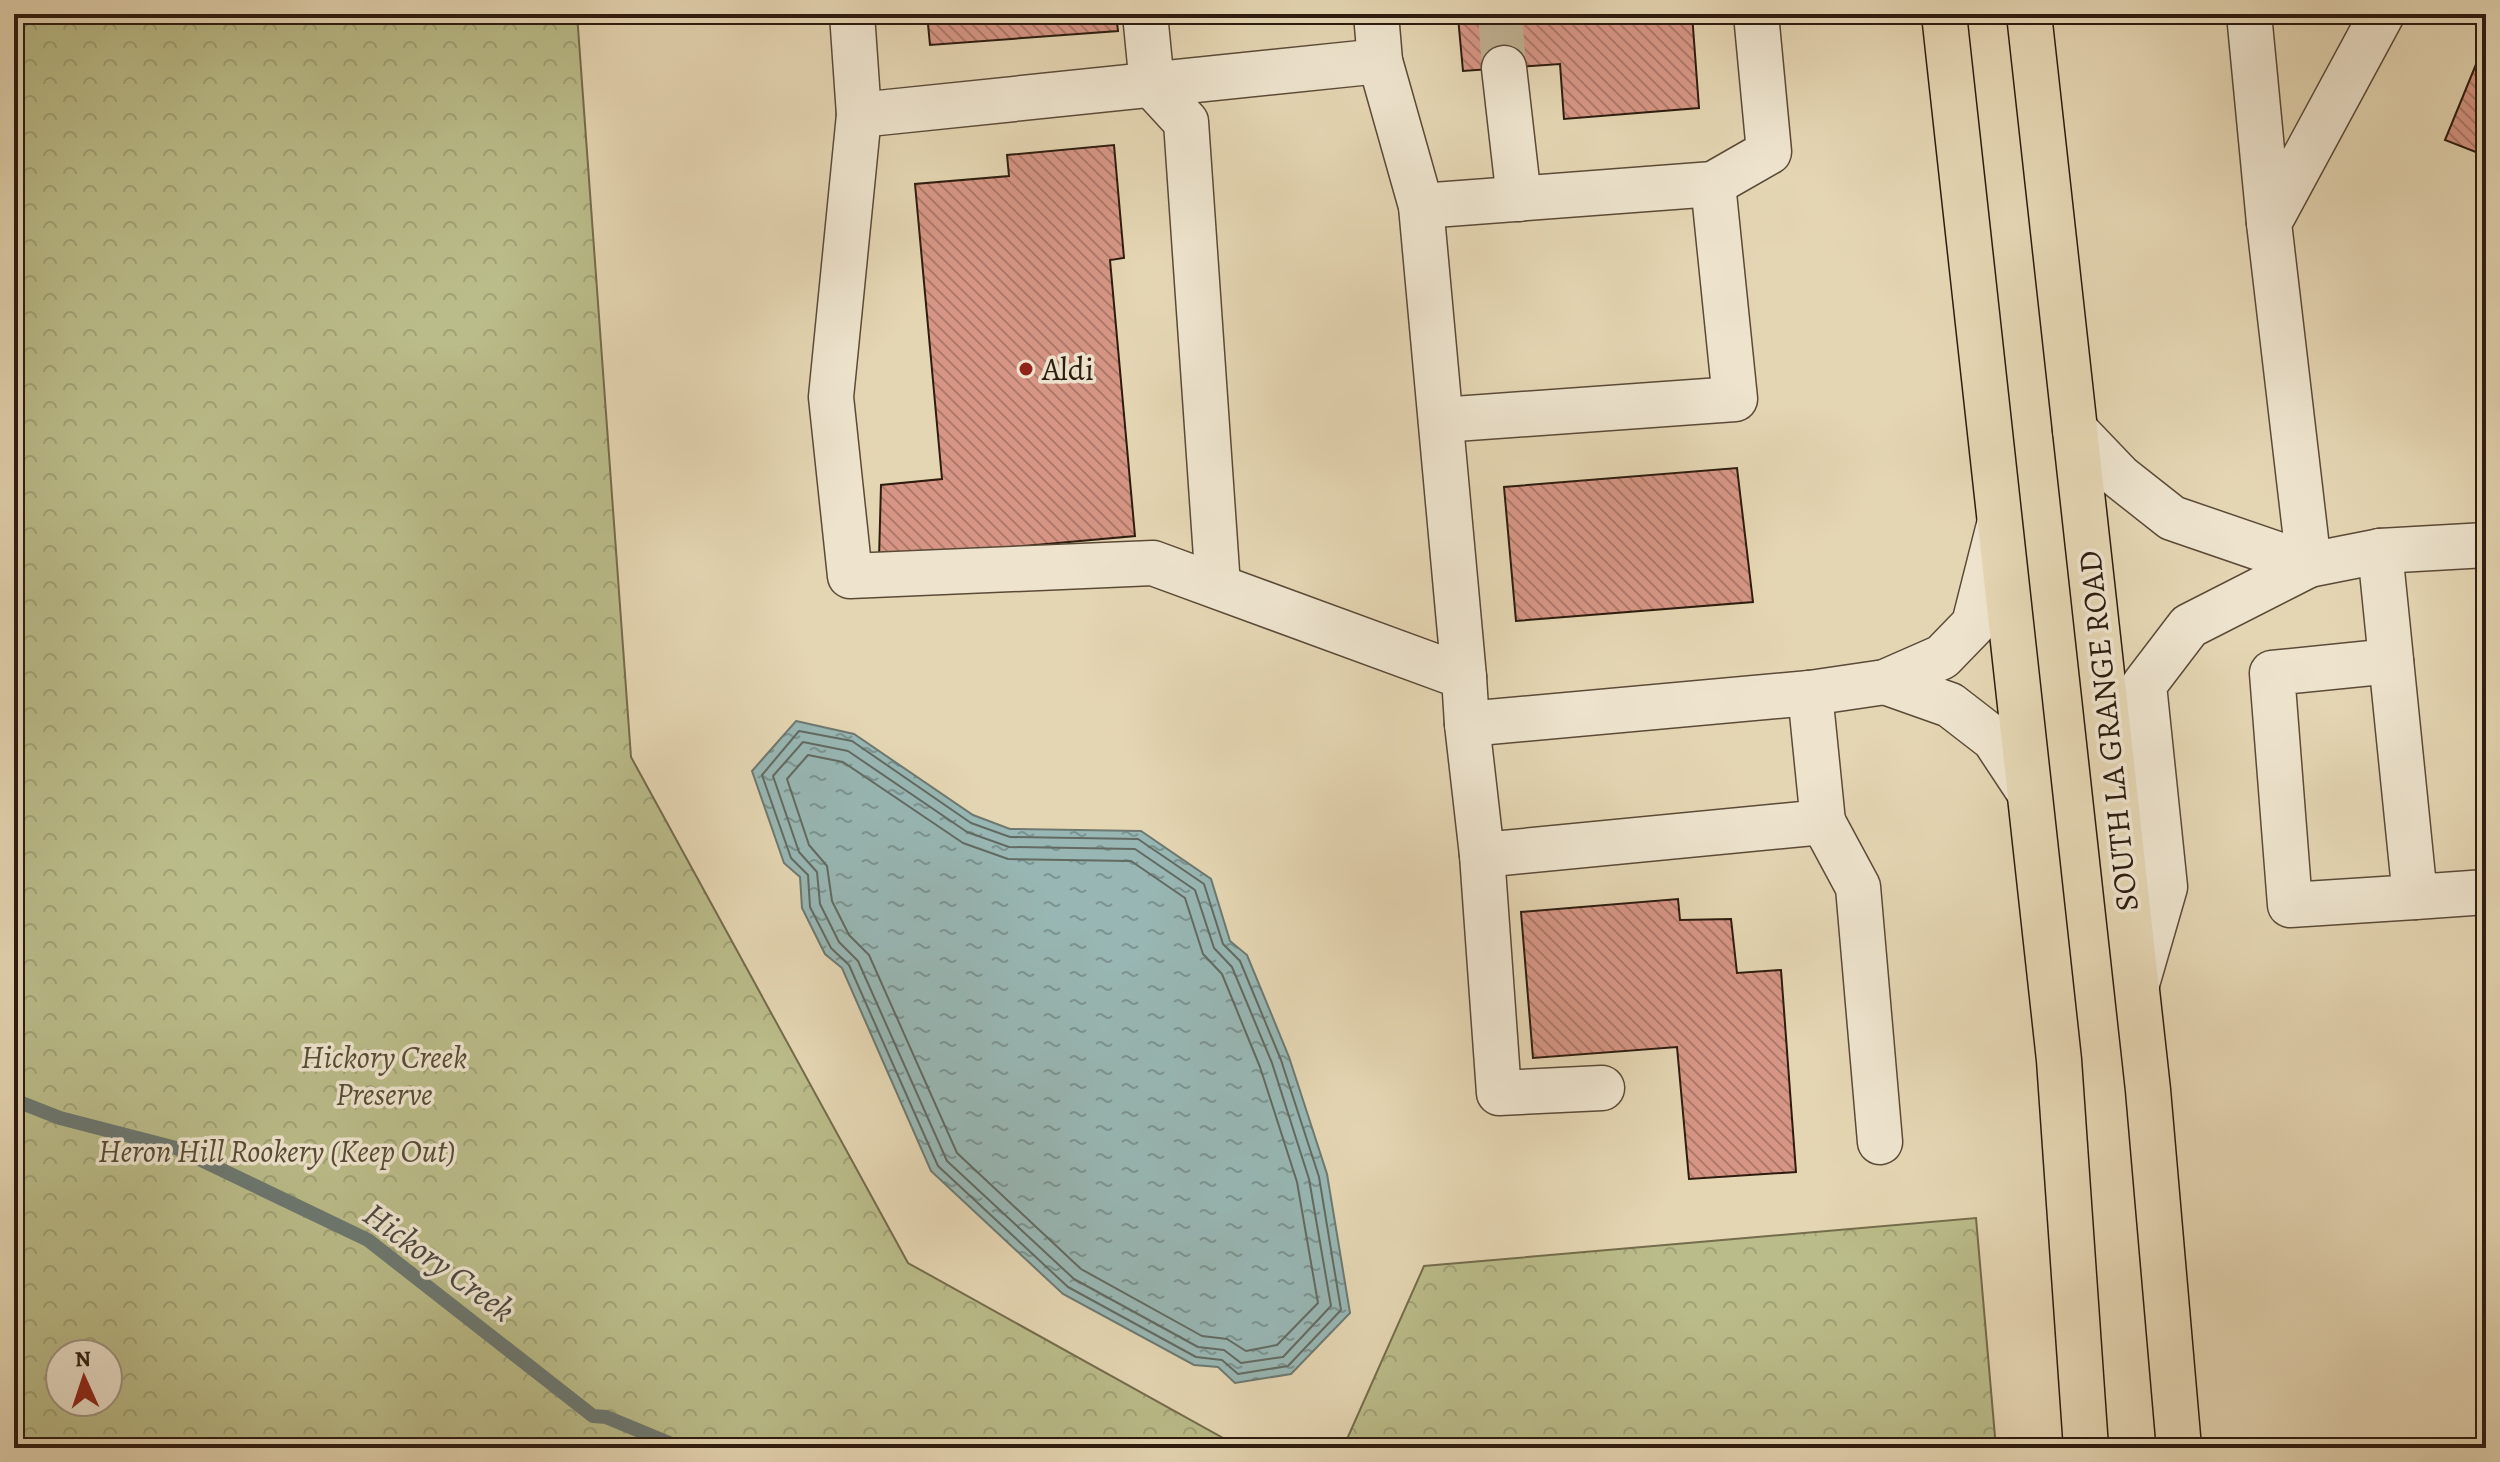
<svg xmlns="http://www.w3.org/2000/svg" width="2500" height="1462" font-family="Alegreya,serif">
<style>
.park{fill:url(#park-crowns);stroke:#746c4c;stroke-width:2;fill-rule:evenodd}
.water{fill:url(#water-ripples);stroke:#6d7972;stroke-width:2}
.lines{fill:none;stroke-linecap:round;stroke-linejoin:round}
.shore{stroke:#626a62;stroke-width:2}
.stream{stroke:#6d7972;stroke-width:14}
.building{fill:url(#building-back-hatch);stroke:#2d1c0f;stroke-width:2}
.minor-tunnel{stroke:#c0b192;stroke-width:44;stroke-dasharray:44 22;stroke-linecap:butt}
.minor-casing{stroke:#5b4a38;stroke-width:47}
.major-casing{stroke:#2d1c0f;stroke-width:47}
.minor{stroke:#eee4ce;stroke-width:44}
.major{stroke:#e5d6b3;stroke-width:44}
.poi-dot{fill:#8f2418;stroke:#eee4ce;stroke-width:3}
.labels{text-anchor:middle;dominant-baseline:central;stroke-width:7;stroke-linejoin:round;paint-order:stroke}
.poi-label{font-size:32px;fill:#2d1c0f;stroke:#eee4ce;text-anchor:start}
.street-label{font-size:32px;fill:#2d1c0f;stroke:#eee4ce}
.park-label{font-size:32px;font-style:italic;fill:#574c34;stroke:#eee4ce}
.water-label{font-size:34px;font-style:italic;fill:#4d4a41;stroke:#eee4ce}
</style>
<defs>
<pattern id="park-crowns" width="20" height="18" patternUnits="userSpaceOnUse" patternTransform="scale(2)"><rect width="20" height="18" fill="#babc89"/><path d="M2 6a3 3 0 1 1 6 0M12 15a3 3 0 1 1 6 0" fill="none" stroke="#a0a175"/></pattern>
<pattern id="water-ripples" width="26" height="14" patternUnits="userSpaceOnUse" patternTransform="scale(2)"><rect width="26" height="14" fill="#98b7b4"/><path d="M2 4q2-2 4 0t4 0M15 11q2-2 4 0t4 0" fill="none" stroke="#7c9491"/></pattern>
<pattern id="building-back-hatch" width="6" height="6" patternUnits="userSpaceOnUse" patternTransform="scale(2)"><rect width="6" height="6" fill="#d79685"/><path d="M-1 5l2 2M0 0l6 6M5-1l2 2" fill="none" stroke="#af7a6b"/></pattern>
</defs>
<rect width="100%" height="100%" fill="#e5d6b3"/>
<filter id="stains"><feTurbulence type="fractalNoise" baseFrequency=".0025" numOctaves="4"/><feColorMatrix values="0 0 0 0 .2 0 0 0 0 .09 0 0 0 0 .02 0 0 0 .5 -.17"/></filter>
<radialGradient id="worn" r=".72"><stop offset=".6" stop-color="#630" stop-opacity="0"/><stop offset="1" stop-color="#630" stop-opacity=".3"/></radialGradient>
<g class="park">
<path d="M14 14H577L631 757 908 1263 1241 1448H14ZM60 1354H108V1402H60Z"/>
<path d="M1976 1218 1996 1448H1343L1424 1266Z"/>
</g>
<path class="water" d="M796 721 854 734 973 815 1010 829 1141 831 1211 879 1230 941 1247 955 1289 1057 1327 1174 1350 1313 1291 1374 1235 1383 1218 1367 1194 1365 1063 1294 931 1171 842 968 825 954 802 908 800 877 784 863 752 771Z"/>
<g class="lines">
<g class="shore">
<path d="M799 731 852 741 971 823 1010 837 1138 839 1204 884 1223 944 1240 961 1281 1060 1319 1177 1341 1310 1288 1366 1238 1374 1222 1360 1196 1357 1068 1287 938 1166 849 965 831 948 810 907 808 875 791 858 762 775Z"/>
<path d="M803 742 848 751 967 832 1009 847 1135 849 1195 890 1214 948 1232 967 1272 1063 1309 1179 1331 1306 1283 1357 1241 1363 1224 1350 1198 1347 1074 1279 947 1161 858 961 839 942 820 904 817 872 799 852 773 776Z"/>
<path d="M808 755 843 762 963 843 1008 859 1131 861 1185 898 1203 954 1222 974 1260 1067 1297 1182 1318 1303 1277 1345 1246 1351 1227 1339 1202 1336 1081 1269 957 1153 869 955 849 935 832 901 827 866 809 845 787 779Z"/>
</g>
<path class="stream" d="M14 1100 60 1118 176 1148 368 1240 593 1416 606 1417 681 1448"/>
</g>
<g class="building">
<path d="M927 14H1116L1118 31 930 45Z"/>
<path d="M1496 14H1692L1699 108 1564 119 1560 64 1463 71 1458 17Z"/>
<path d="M2486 40V156L2445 140Z"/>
<path d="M1114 145 1124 258 1110 260 1135 536 879 559 881 485 942 479 915 184 1009 176 1007 155Z"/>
<path d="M2482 349H2486V396Z"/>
<path d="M1737 468 1753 602 1516 621 1504 487Z"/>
<path d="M1678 899 1680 920 1731 919 1737 973 1781 970 1796 1172 1689 1179 1677 1047 1533 1058 1521 912Z"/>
</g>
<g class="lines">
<path class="minor-tunnel" d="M1500 14 1504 68"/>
<defs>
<g id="minor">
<path d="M852 14 859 115 831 397 850 576 1153 563 1464 677 1467 724 1810 693 1885 682 1942 657 1974 624 1999 525"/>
<path d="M1145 14 1152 85 1186 122 1218 586"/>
<path d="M1376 14 1380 61 1421 206 1464 677"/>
<path d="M2249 14 2269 223"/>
<path d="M2382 14 2269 223 2309 565 2380 551 2486 545"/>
<path d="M1504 68 1519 199"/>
<path d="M859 115 1380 61"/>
<path d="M1421 206 1713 184 1769 152 1756 14"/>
<path d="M1441 420 1735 399 1713 184"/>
<path d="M2075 430 2120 477 2172 518 2309 565 2189 626 2144 685 2165 887 2137 984"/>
<path d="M2380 551 2415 897 2486 892"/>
<path d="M2391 661 2272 673 2290 905 2415 897"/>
<path d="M1885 682 1950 705 1994 739 2029 792"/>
<path d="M1467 724 1482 855 1823 822 1810 693"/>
<path d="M1823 822 1858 887 1880 1142"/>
<path d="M1482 855 1499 1093 1602 1088"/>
</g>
<g id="major">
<path d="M1944 14 2059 1060 2086 1448"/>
<path d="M2029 14 2148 1090 2179 1448"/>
</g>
</defs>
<use href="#minor" class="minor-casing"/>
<use href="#major" class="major-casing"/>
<use href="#minor" class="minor"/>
<use href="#major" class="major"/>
</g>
<circle class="poi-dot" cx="1026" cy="369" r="8"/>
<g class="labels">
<g class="poi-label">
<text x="1042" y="369">Aldi</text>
</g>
<g class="street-label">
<text transform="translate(2108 731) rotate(-96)">SOUTH LA GRANGE ROAD</text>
</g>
<g class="park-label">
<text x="384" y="1057">Hickory Creek<tspan x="384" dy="37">Preserve</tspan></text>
<text x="277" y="1151">Heron Hill Rookery (Keep Out)</text>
</g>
<g class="water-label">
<text transform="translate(439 1262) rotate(36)">Hickory Creek</text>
</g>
</g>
<rect width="2500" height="1462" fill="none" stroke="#e5d6b3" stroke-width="48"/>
<rect x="16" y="16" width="2468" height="1430" fill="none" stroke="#2d1c0f" stroke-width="4"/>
<rect x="24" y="24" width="2452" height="1414" fill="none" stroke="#2d1c0f" stroke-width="2"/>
<g transform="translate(84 1378) rotate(357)"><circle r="38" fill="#eee4ce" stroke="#a19482" stroke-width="2"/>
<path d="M0-6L14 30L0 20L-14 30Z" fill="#8f2418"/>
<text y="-12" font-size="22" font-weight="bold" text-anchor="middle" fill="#2d1c0f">N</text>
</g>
<rect width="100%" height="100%" filter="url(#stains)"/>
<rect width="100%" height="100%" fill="url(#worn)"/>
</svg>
